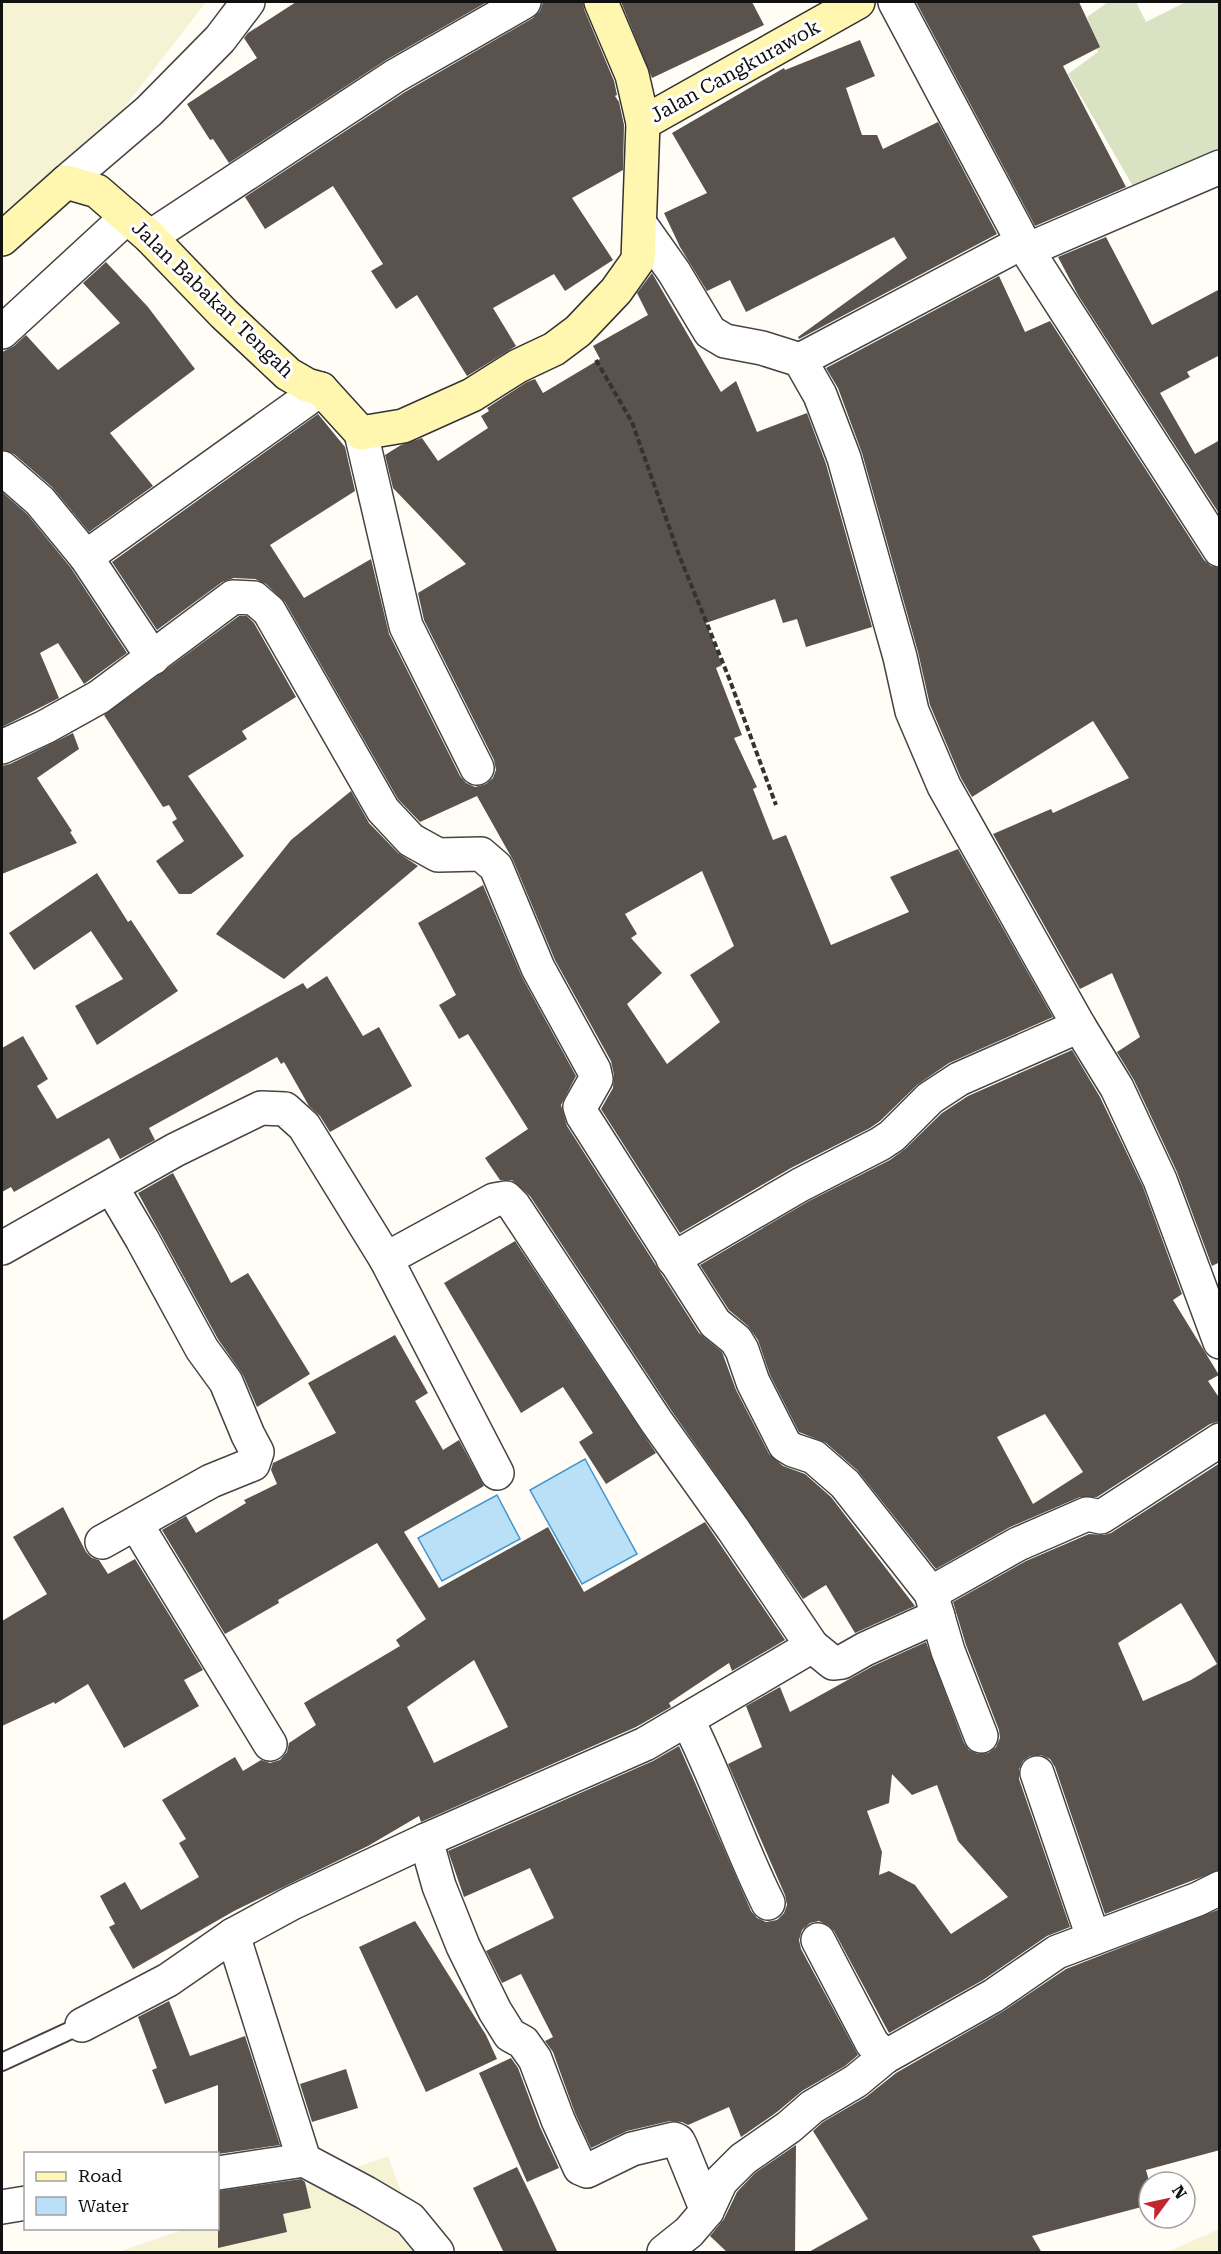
<svg xmlns="http://www.w3.org/2000/svg" width="1221" height="2254" font-family="'Roboto Serif',serif">
<style>
.farmland{fill:#f6f3d4}
.cemetery{fill:#d9e3c4}
.water{fill:#b9e0f7;stroke:#3f96cf;stroke-width:1.5}
.building{fill:#5a524d;fill-rule:evenodd}
.lines{fill:none;stroke-linecap:round;stroke-linejoin:round}
.lane-casing{stroke:#444;stroke-width:20}
.street-casing{stroke:#444;stroke-width:36}
.secondary-casing{stroke:#333;stroke-width:36}
.path{stroke:#333;stroke-width:4;stroke-dasharray:6 3;stroke-linecap:butt}
.lane{stroke:#fff;stroke-width:16}
.street{stroke:#fff;stroke-width:33}
.secondary{stroke:#fff6b0;stroke-width:33}
.labels{text-anchor:middle;dominant-baseline:central;stroke-width:6;stroke-linejoin:round;paint-order:stroke}
.street-label{font-size:20px;fill:#111;stroke:#fff}
</style>
<rect width="100%" height="100%" fill="#fffdf5"/>
<g class="farmland">
<path d="M2 2H206L103 135 2 224Z"/>
<path d="M388 2156 423 2252H118L185 2229 218 2228V2217Z"/>
<path d="M1219 2229V2252H1167Z"/>
</g>
<path class="cemetery" d="M1108 2H1136L1146 22 1186 2H1219V163L1141 200 1068 74 1098 52 1087 17Z"/>
<g class="water">
<path d="M585 1459 637 1554 582 1584 530 1490Z"/>
<path d="M497 1495 520 1539 442 1581 418 1538Z"/>
</g>
<g class="building">
<path d="M296 2H487L386 60 229 163 213 139 210 140 187 104 257 58 244 38 248 33Z"/>
<path d="M543 2H583L584 9 614 81 617 95 615 96 619 102 624 125 623 170 572 198 613 260 565 291 554 274 493 308 516 346 467 376 417 295 396 309 371 271 383 264 333 186 265 229 245 197 405 92 533 18 540 11Z"/>
<path d="M621 2H752L764 25 652 78Z"/>
<path d="M916 2H1079L1100 47 1063 66 1126 187 1035 226Z"/>
<path d="M860 40 875 76 846 88 862 135H877L883 149 938 122 997 234 799 339 798 337 907 258 894 237 746 312 730 280 707 291 680 247 664 213 707 193 672 133 784 68 785 70Z"/>
<path d="M1106 237 1152 325 1220 289V355L1187 372 1190 377 1160 393 1195 454 1220 440V515L1078 295 1058 257Z"/>
<path d="M106 262 148 307 195 369 110 433 153 486 89 532 52 487 14 454 2 450V352L14 346 26 335 58 370 120 323 83 283Z"/>
<path d="M652 273 721 392 736 381 757 432 807 413 826 464 872 627 806 647 797 619 783 623 775 599 706 623 722 665 716 668 742 735 734 738 757 787 753 789 773 840 786 835 831 945 909 912 890 877 958 849 1053 1017 949 1063 917 1085 880 1121 870 1128 791 1168 680 1233 601 1109 613 1088 614 1075 611 1061 555 960 513 860 477 796 420 822 398 799 285 602 266 584 255 579 234 578 222 582 157 630 112 562 318 414 345 447 355 491 270 545 304 598 371 559 389 634 460 776 466 783 475 787 486 784 493 778 496 770 494 760 424 620 418 593 466 564 393 488 385 455 401 445 422 438 438 461 488 428 481 416 489 411 487 408 527 382 535 379 543 393 600 359 593 346 648 315 637 293ZM702 871 734 946 690 975 720 1022 667 1064 627 1004 662 973 631 938 637 934 625 914Z"/>
<path d="M999 276 1025 332 1050 321 1204 560 1211 566 1220 568V1262L1212 1266 1177 1172 1134 1080 1117 1052 1140 1037 1112 973 1080 989 993 834 1051 809 1053 813 1129 778 1093 721 972 797 961 778 930 705 918 652 862 453 838 388 826 368Z"/>
<path d="M2 492 27 514 71 568 127 653 84 684 58 643 40 653 59 698 2 727Z"/>
<path d="M239 616H247L254 623 296 697 242 731 247 739 188 776 244 856 191 894H179L156 861 184 841 172 822 177 819 169 805 163 807 104 715Z"/>
<path d="M73 733 79 749 37 778 72 831 70 832 77 843 2 874V766L10 764Z"/>
<path d="M351 791 369 823 398 853 418 866 284 979 216 934 291 840Z"/>
<path d="M97 873 128 922 131 920 178 991 97 1045 75 1006 123 979 91 931 34 970 9 933Z"/>
<path d="M483 885 522 977 576 1076 561 1105 567 1126 699 1333 722 1352 736 1390 769 1454 783 1466 805 1474 831 1497 915 1606 855 1633 826 1585 803 1599 671 1410 530 1196 512 1180H500L485 1158 528 1129 468 1034 459 1039 439 1005 456 995 418 923Z"/>
<path d="M327 976 363 1036 379 1027 412 1086 330 1132 320 1116 309 1106 284 1062 281 1064 277 1057 149 1128 155 1140 120 1159 109 1138 14 1192 11 1187 2 1192V1048L23 1036 48 1079 37 1086 57 1119 303 983 307 989Z"/>
<path d="M1072 1050 1100 1097 1143 1187 1182 1294 1173 1300 1219 1375 1208 1381 1220 1399V1421L1210 1424 1097 1497H1080L1010 1527 936 1569 857 1470 826 1443 799 1432 770 1375 758 1340 748 1326 729 1310 700 1265 809 1201 890 1160 905 1149 942 1113 968 1096ZM1045 1414 1083 1472 1033 1504 997 1437Z"/>
<path d="M173 1173 231 1283 248 1273 310 1374 257 1407 243 1375 218 1339 138 1193Z"/>
<path d="M515 1241 656 1453 606 1484 579 1442 593 1433 563 1387 521 1413 444 1283Z"/>
<path d="M395 1335 428 1393 415 1401 443 1450 459 1440 484 1486 404 1532 439 1588 548 1527 584 1592 705 1522 785 1640 732 1671 729 1663 669 1703 671 1707 636 1727 421 1822 419 1816 368 1846 234 1911 133 1969 109 1927 115 1924 100 1896 125 1882 141 1910 199 1877 179 1843 186 1839 162 1800 235 1757 243 1771 261 1760 270 1763 280 1760 287 1752 289 1743 316 1725 304 1703 400 1646 396 1640 426 1619 377 1543 278 1600 279 1603 225 1634 162 1530 186 1516 196 1533 246 1503 244 1500 277 1484 271 1470 273 1463 336 1433 308 1383ZM474 1660 508 1727 434 1763 407 1707Z"/>
<path d="M1220 1463V1870L1105 1914 1055 1767 1050 1759 1041 1755 1030 1756 1023 1761 1019 1769V1779L1070 1927 1047 1936 983 1980 889 2033 834 1931 828 1925 819 1921 810 1923 802 1930 799 1940 801 1949 858 2055 845 2066 802 2091 777 2112 741 2137 729 2107 688 2125 682 2122 670 2121 627 2131 591 2148 575 2113 553 2052 545 2041 553 2037 521 1974 502 1983 486 1951 554 1918 530 1868 464 1897 448 1851 653 1761 679 1746 751 1911 757 1918 766 1922 777 1920 784 1913 787 1905 785 1895 728 1764 762 1747 746 1706 780 1687 790 1712 873 1666 926 1642 964 1743 969 1750 978 1754 988 1753 996 1747 1000 1738 999 1730 966 1645 953 1602 1026 1561 1089 1534 1104 1535 1111 1533ZM1181 1603 1217 1664 1191 1680 1143 1701 1118 1643ZM892 1774 912 1795 937 1785 958 1841 1008 1897 951 1934 915 1885 889 1871 879 1875 882 1852 867 1811 889 1803Z"/>
<path d="M63 1507 86 1552 92 1558 99 1560 108 1574 135 1559 203 1670 184 1680 199 1706 124 1748 88 1684 55 1704 54 1702 2 1726V1621L47 1594 13 1537Z"/>
<path d="M1220 1909V2150L1146 2170 1149 2181V2205L1032 2236 1042 2253H807L868 2219 813 2131 823 2122 866 2097 896 2073 1002 2012 1066 1969Z"/>
<path d="M415 1921 486 2035 497 2059 426 2092 359 1947Z"/>
<path d="M169 2001 190 2056 245 2036 280 2145 218 2154V2085L165 2104 152 2070 157 2068 138 2017Z"/>
<path d="M511 2058 518 2068 540 2127 559 2168 527 2182 479 2073Z"/>
<path d="M346 2069 358 2108 312 2122 300 2084Z"/>
<path d="M796 2145 795 2253H728L710 2236 724 2219 737 2192 755 2173Z"/>
<path d="M517 2167 534 2202 558 2253H504L473 2188Z"/>
<path d="M301 2179 305 2182 311 2208 283 2214 287 2232 218 2248V2191Z"/>
</g>
<g class="lines">
<defs>
<path id="lane" d="M2 2062 82 2025"/>
<g id="street">
<path d="M895 2 1027 250 1220 550"/>
<path d="M66 182 149 111 220 39 248 2"/>
<path d="M640 224 674 272 710 332 725 341 762 348 800 360 820 395 844 458 900 657 912 711 944 786 1079 1026 1117 1088 1160 1180 1220 1342"/>
<path d="M150 237 395 76 524 2"/>
<path d="M1027 250 1220 167"/>
<path d="M2 332 127 217"/>
<path d="M800 360 1023 242"/>
<path d="M361 433 406 626 477 768"/>
<path d="M2 468 40 501 86 557 153 658"/>
<path d="M86 557 321 389"/>
<path d="M2 747 45 727 99 697 233 597 254 598 269 611 383 810 411 840 438 855 481 854 496 867 538 968 594 1070 596 1079 580 1107 583 1116 715 1323 736 1340 742 1350 753 1382 785 1445 793 1450 814 1457 845 1484 931 1593 948 1651 981 1736"/>
<path d="M2 1248 175 1150 261 1108 285 1109 304 1126 386 1259 497 1473"/>
<path d="M386 1259 494 1200 506 1198 514 1206 656 1421 733 1529 812 1646"/>
<path d="M673 1259 800 1185 880 1144 892 1136 930 1098 959 1079 1079 1026"/>
<path d="M136 1524 270 1744"/>
<path d="M102 1542 211 1481 253 1464 257 1452 248 1435 226 1382 202 1349 142 1239 112 1188"/>
<path d="M931 1593 1018 1544 1087 1514 1101 1517 1220 1440"/>
<path d="M688 1721C718 1780 738 1843 768 1903"/>
<path d="M1037 1773 1093 1937"/>
<path d="M426 1840 439 1886 463 1946 495 2011 510 2035 523 2042 535 2059 558 2120 580 2168 587 2171 632 2149 674 2139 678 2141 681 2147 707 2211"/>
<path d="M233 1935 304 2160 366 2193 410 2219 437 2252"/>
<path d="M818 1940 872 2043 885 2057"/>
<path d="M82 2025 168 1980 233 1935 292 1903 426 1840 645 1744 812 1646 833 1663 842 1662 865 1649 938 1616"/>
<path d="M218 2173 304 2160"/>
<path d="M2 2207 26 2203"/>
<path d="M664 2252 689 2232 707 2211 721 2181 743 2159 789 2127 812 2107 856 2081 885 2057 993 1996 1057 1952 1198 1899 1220 1888"/>
</g>
<g id="secondary">
<path d="M643 123 858 2"/>
<path d="M2 239 66 182 97 191 150 237 224 314 288 374 307 385 321 389 361 433 403 426 472 395 518 366 554 349 578 331 616 291 638 260 643 123 632 75 601 2"/>
</g>
</defs>
<use href="#lane" class="lane-casing"/>
<use href="#street" class="street-casing"/>
<use href="#secondary" class="secondary-casing"/>
<path class="path" d="M596 360 632 422 679 555 729 678 776 805"/>
<use href="#lane" class="lane"/>
<use href="#street" class="street"/>
<use href="#secondary" class="secondary"/>
</g>
<g class="labels">
<g class="street-label">
<text transform="translate(735 71) rotate(-29)">Jalan Cangkurawok</text>
<text transform="translate(213 299) rotate(44)">Jalan Babakan Tengah</text>
</g>
</g>
<rect width="1221" height="2254" fill="none" stroke="#111111" stroke-width="6"/>
<rect x="24" y="2152" width="195" height="78" fill="#ffffff" stroke="#a0a0a0" stroke-width="1.5"/>
<rect x="36" y="2172" width="30" height="9" fill="#fff6b0" stroke="#a0a0a0" stroke-width="1.5"/>
<text x="78" y="2182" font-size="18" fill="#111111">Road</text>
<rect x="36" y="2197" width="30" height="18" fill="#b9e0f7" stroke="#a0a0a0" stroke-width="1.5"/>
<text x="78" y="2212" font-size="18" fill="#111111">Water</text>
<g transform="translate(1167 2200) rotate(57)"><circle r="28" fill="#ffffff" stroke="#a0a0a0" stroke-width="1.5"/>
<path d="M0-4.5L10 22L0 15L-10 22Z" fill="#c4262e"/>
<text y="-9" font-size="16" font-weight="bold" text-anchor="middle" fill="#111111">N</text>
</g>
</svg>
